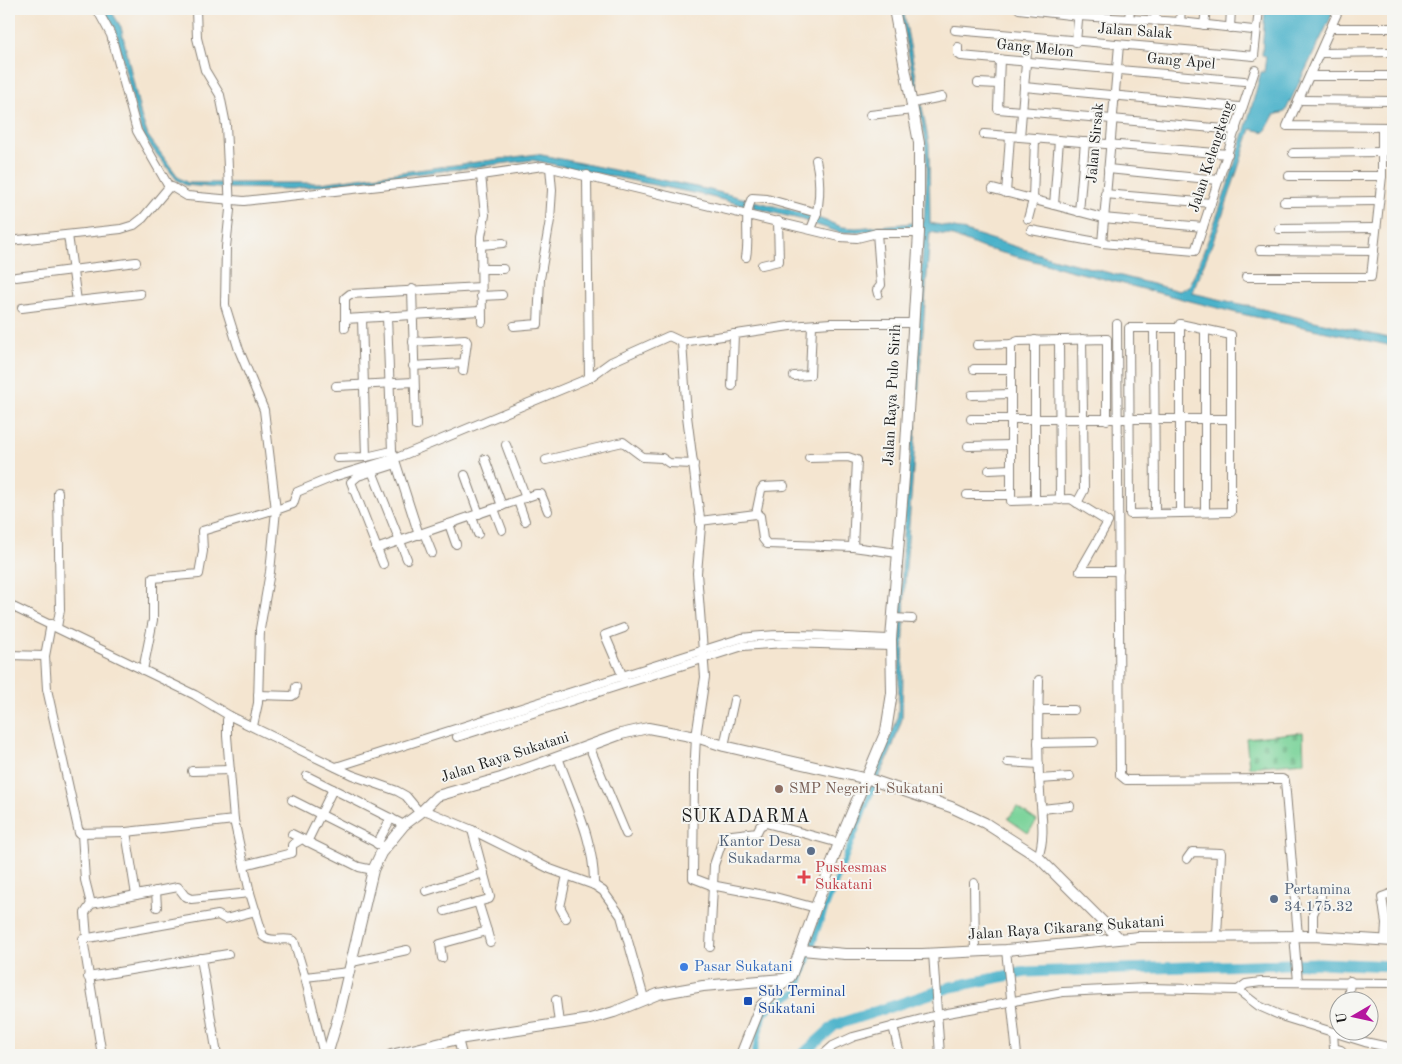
<svg xmlns="http://www.w3.org/2000/svg" width="1402" height="1064" font-family="'Old Standard TT',serif">
<style>
.cemetery{fill:url(#cemetery-stones);stroke:#4b785b}
.pitch{fill:#7ad39a;stroke:#4b785b}
.water{fill:#4cb2ca;stroke:#346773}
.lines{fill:none;stroke-linecap:round;stroke-linejoin:round}
.canal{stroke:#4cb2ca;stroke-width:6}
.river{stroke:#4cb2ca;stroke-width:11}
.street-casing{stroke:#888076;stroke-width:10}
.secondary-casing{stroke:#888076;stroke-width:12}
.street{stroke:#fff;stroke-width:8}
.secondary{stroke:#fff;stroke-width:10}
.education-dot{fill:#8d6e63;stroke:#f6f6f2;stroke-width:2}
.service-dot{fill:#5c6f8a;stroke:#f6f6f2;stroke-width:2}
.health-dot{fill:#e0444e;stroke:#f6f6f2;stroke-width:2}
.shop-dot{fill:#3f7fe0;stroke:#f6f6f2;stroke-width:2}
.transit-dot{fill:#1a4fb4;stroke:#f6f6f2;stroke-width:2}
.labels{text-anchor:middle;dominant-baseline:central;stroke-width:4;stroke-linejoin:round;paint-order:stroke}
.street-label{font-size:15px;fill:#1c1c1c;stroke:#f6f6f2}
.education-label{font-size:15px;fill:#785e54;stroke:#f6f6f2;text-anchor:start}
.service-label{font-size:15px;fill:#4e5e75;stroke:#f6f6f2;text-anchor:end}
.health-label{font-size:15px;fill:#be3a42;stroke:#f6f6f2;text-anchor:start}
.shop-label{font-size:15px;fill:#366cbe;stroke:#f6f6f2;text-anchor:start}
.transit-label{font-size:15px;fill:#164399;stroke:#f6f6f2;text-anchor:start}
.quarter-label{font-size:18px;letter-spacing:1px;fill:#1c1c1c;stroke:#f6f6f2}
</style>
<defs>
<pattern id="cemetery-stones" width="16" height="16" patternUnits="userSpaceOnUse" patternTransform="scale(1.25)"><rect width="16" height="16" fill="#7ad39a"/><path d="M2 7V4a2 2 0 0 1 4 0v3zM10 15v-3a2 2 0 0 1 4 0v3z" fill="#69b584"/></pattern>
</defs>
<rect width="100%" height="100%" fill="#f6f6f2"/>
<filter id="ink" filterUnits="userSpaceOnUse"><feTurbulence type="fractalNoise" baseFrequency=".02" numOctaves="2"/><feDisplacementMap in="SourceGraphic" scale="10" xChannelSelector="R" yChannelSelector="G"/><feConvolveMatrix kernelMatrix="1 2 1 2 8 2 1 2 1" color-interpolation-filters="sRGB"/></filter>
<filter id="wash" filterUnits="userSpaceOnUse"><feTurbulence type="fractalNoise" baseFrequency=".0096" numOctaves="4" result="noise"/><feDisplacementMap in="SourceGraphic" scale="20" xChannelSelector="R" yChannelSelector="G"/><feGaussianBlur stdDeviation="1.12" result="paint"/><feColorMatrix in="noise" values="0 0 0 0 0 0 0 0 0 0 0 0 0 0 0 0 0 1.4 0 .05"/><feComposite in="paint" operator="in"/></filter>
<g filter="url(#wash)">
<rect width="100%" height="100%" fill="#f4e5d0"/>
<path class="cemetery" d="M1303 732 1304 762 1249 767 1246 738Z"/>
<path class="pitch" d="M1017 807 1037 821 1028 833 1008 819Z"/>
<path class="water" d="M103 9H110L121 27 141 116 148 136 179 178 188 183H321L537 154 710 190 810 215 842 227 856 228 924 222 927 171 925 139 900 9H903L929 144 930 223 959 229 1052 258 1179 291 1189 287C1219 218 1242 145 1261 72H1264L1266 56 1262 55 1265 9H1335L1285 112 1274 115 1265 132 1251 129 1218 229 1192 293 1393 339V346L1237 313 983 248 953 236 930 232 905 581 902 719 891 751 874 789 870 787 896 723 898 713 903 536 912 433 924 228 841 233 799 219 703 195 532 160 293 189 218 188 185 185 177 180 144 138 137 118 115 28Z"/>
<g class="lines">
<path class="canal" d="M754 1055 763 1016 773 1005 797 992 818 928 875 782"/>
<path class="river" d="M802 1055 835 1025 951 987 1025 972 1319 963 1393 966"/>
</g>
</g>
<g filter="url(#ink)">
<g class="lines">
<defs>
<g id="street">
<path d="M97 9 111 35 137 131 169 187"/>
<path d="M196 9 197 38 205 70 220 95 226 125 230 210 226 247 225 305 239 350 264 410 276 510 270 572 260 629 258 703 253 726"/>
<path d="M1019 9 1078 16 1180 22 1253 30"/>
<path d="M1339 9 1287 126 1393 127"/>
<path d="M1129 19 1130 9"/>
<path d="M1155 21 1156 9"/>
<path d="M1180 22 1181 9"/>
<path d="M1204 25 1206 9"/>
<path d="M1230 28 1231 9"/>
<path d="M1332 28H1393"/>
<path d="M955 30 1254 56 1259 9"/>
<path d="M1076 42 1079 9"/>
<path d="M958 47V54L961 56 1244 81"/>
<path d="M1321 53 1393 52"/>
<path d="M1000 59 998 109 1236 130"/>
<path d="M1310 76H1393"/>
<path d="M978 83 999 84"/>
<path d="M1024 87 1239 107"/>
<path d="M1300 100 1393 101"/>
<path d="M912 103 942 97"/>
<path d="M870 115 913 110"/>
<path d="M984 134 1228 154"/>
<path d="M1020 137 1027 51"/>
<path d="M1293 153 1382 152"/>
<path d="M1108 169 1218 180"/>
<path d="M481 175 485 215 481 236 482 322"/>
<path d="M587 175 589 378"/>
<path d="M1289 176H1382"/>
<path d="M993 189 1103 218 1203 227"/>
<path d="M1006 193 1010 136"/>
<path d="M1105 194 1211 203"/>
<path d="M1284 202 1379 201"/>
<path d="M1054 205 1059 140"/>
<path d="M1079 212 1085 142"/>
<path d="M1028 219 1033 200 1035 138"/>
<path d="M811 229C821 208 821 182 816 160"/>
<path d="M1279 229 1376 228"/>
<path d="M1031 230 1102 243 1195 251 1255 70"/>
<path d="M877 233 881 285 877 290 878 294"/>
<path d="M9 241 121 229 134 225 143 218 169 187H172L187 196 244 201 481 175 543 166 840 237 857 238 877 233H919"/>
<path d="M1102 243 1119 45"/>
<path d="M481 245 503 243"/>
<path d="M1260 250 1374 251"/>
<path d="M746 257C750 237 743 216 752 198L767 199 817 213"/>
<path d="M762 265 779 261 778 221"/>
<path d="M481 269H503"/>
<path d="M16 277 136 262"/>
<path d="M1246 277H1371L1382 176V127"/>
<path d="M412 289 416 426"/>
<path d="M481 296 502 295"/>
<path d="M77 301 140 294"/>
<path d="M22 308 77 301 68 235"/>
<path d="M387 316 392 451 419 535"/>
<path d="M362 318 366 457"/>
<path d="M345 319 480 311"/>
<path d="M1117 324 1120 775 1126 780 1282 779 1285 781 1298 936"/>
<path d="M514 326 538 324 540 279 550 220 552 190 550 167"/>
<path d="M345 328V298L350 294 481 287"/>
<path d="M1154 328 1155 513"/>
<path d="M1180 328H1129L1130 514 1231 512V335L1180 324V513"/>
<path d="M1059 340 1060 500"/>
<path d="M413 342 465 339 467 342 463 371"/>
<path d="M682 342 687 416 701 526 697 573 705 677 696 737 694 776 693 878 711 885 775 897 816 908"/>
<path d="M1011 344V501L1071 499 1108 522 1080 571H1119"/>
<path d="M977 345 1011 344 1018 341 1107 339V420"/>
<path d="M413 366 464 363"/>
<path d="M974 369H1011"/>
<path d="M794 376 810 375 812 325"/>
<path d="M336 386 414 382"/>
<path d="M732 386 734 334"/>
<path d="M972 395 1011 394"/>
<path d="M971 419H1231"/>
<path d="M506 445 526 498"/>
<path d="M968 446 1011 445"/>
<path d="M337 458 366 457 392 451"/>
<path d="M809 458 848 457 857 460 853 547"/>
<path d="M485 459 502 506"/>
<path d="M546 460 623 442 643 457 662 458 669 463 694 464"/>
<path d="M989 470 1011 469"/>
<path d="M372 471 407 559"/>
<path d="M465 475 479 514"/>
<path d="M967 495H1011"/>
<path d="M1035 500V340"/>
<path d="M518 501 525 521"/>
<path d="M1077 503 1084 490 1082 339"/>
<path d="M494 509 502 530"/>
<path d="M276 510 293 504 297 492 333 477 399 457 589 378 611 362 669 336 682 342 790 326 831 323H912"/>
<path d="M1205 512V329"/>
<path d="M756 514 761 490 763 487 784 486"/>
<path d="M472 517 478 534"/>
<path d="M700 521 756 514 760 516 763 539 767 544 853 547 897 553"/>
<path d="M449 524 456 544"/>
<path d="M424 533 432 553"/>
<path d="M376 549 536 494H541L548 511"/>
<path d="M383 564 351 482 358 476 396 464"/>
<path d="M9 605 195 695 230 716 352 775 397 791 406 796 420 813 427 811 472 830 550 869 594 885 603 891 621 916 644 998"/>
<path d="M893 618 912 619"/>
<path d="M51 624 45 656 47 689 79 833 126 832 234 820"/>
<path d="M57 627 60 610 58 492"/>
<path d="M9 655 45 656"/>
<path d="M143 670 153 620V578L199 574 203 551 202 531 276 509"/>
<path d="M623 677 605 635 624 628"/>
<path d="M258 695 292 696 295 694 296 687"/>
<path d="M1038 710H1074"/>
<path d="M230 716 227 720V736L234 820 250 893 263 936C272 944 284 936 294 941L305 977 349 972"/>
<path d="M457 737 743 646 785 643 891 646"/>
<path d="M1038 743 1094 742"/>
<path d="M589 746 626 834"/>
<path d="M724 746 734 700"/>
<path d="M558 757C572 798 595 841 594 885"/>
<path d="M1008 762 1039 764"/>
<path d="M336 767 742 638C792 631 841 638 891 639"/>
<path d="M192 771 230 770"/>
<path d="M307 776 404 825"/>
<path d="M1039 779 1070 777"/>
<path d="M1392 785 1393 797"/>
<path d="M292 800 385 847"/>
<path d="M1042 809 1070 806"/>
<path d="M126 832 136 895 178 887 185 896 191 899 250 893"/>
<path d="M82 834 85 880 91 904 136 895"/>
<path d="M292 834 359 867 373 870"/>
<path d="M307 842 333 789"/>
<path d="M377 844 391 818"/>
<path d="M1038 857C1046 837 1041 813 1040 792 1037 755 1038 717 1039 680"/>
<path d="M1187 859 1192 852 1221 853 1217 936"/>
<path d="M244 865 292 853V845L302 839"/>
<path d="M974 883 975 951"/>
<path d="M156 891 157 907"/>
<path d="M426 891 484 873"/>
<path d="M445 911 489 899 490 897 472 830"/>
<path d="M566 918 560 907 567 875"/>
<path d="M487 931 490 942"/>
<path d="M1294 935 1298 982"/>
<path d="M1313 936V914L1321 896"/>
<path d="M87 938 85 913 91 904"/>
<path d="M1385 941 1386 923 1382 897 1393 893"/>
<path d="M710 947 714 865 724 836 757 832 760 826 766 823 839 843"/>
<path d="M1006 950 1017 1055"/>
<path d="M933 953 940 1055"/>
<path d="M201 958 217 1055"/>
<path d="M442 958 440 944 487 931 478 902"/>
<path d="M352 962 407 950"/>
<path d="M88 977 228 954"/>
<path d="M305 977 324 1055"/>
<path d="M1238 990 1246 984 1261 982 1393 983"/>
<path d="M556 1000 559 1023"/>
<path d="M1348 1002 1350 981"/>
<path d="M893 1026 899 1051"/>
<path d="M1333 1032 1334 1048 1341 1050"/>
<path d="M458 1039 462 1055"/>
<path d="M102 1055 83 939 218 915 225 919 256 911"/>
<path d="M823 1055 833 1046 853 1037 937 1015 1063 992 1148 988 1238 990 1259 1006 1284 1017 1365 1042 1393 1048"/>
</g>
<g id="secondary">
<path d="M802 950 845 954H922L1006 950 1139 937 1313 936 1393 941"/>
<path d="M327 1055 338 1018 373 870 381 853 404 825 420 813 437 796 501 778 621 734 648 728 696 737 724 746 872 780 951 807 985 823 1038 857 1119 938"/>
<path d="M391 1055 458 1039 590 1019 614 1012 658 994 703 986 783 979 790 977 792 973 839 843 886 731 892 693 891 639 904 477 919 233V143L894 9"/>
<path d="M741 1055 760 1007 789 977"/>
</g>
</defs>
<use href="#street" class="street-casing"/>
<use href="#secondary" class="secondary-casing"/>
<use href="#street" class="street"/>
<use href="#secondary" class="secondary"/>
</g>
</g>
<circle class="education-dot" cx="779" cy="789" r="5"/>
<g class="service-dot">
<circle cx="811" cy="851" r="5"/>
<circle cx="1274" cy="899" r="5"/>
</g>
<path class="health-dot" d="M801.5 869.5h5v5h5v5h-5v5h-5v-5h-5v-5h5z"/>
<circle class="shop-dot" cx="684" cy="967" r="5"/>
<rect class="transit-dot" x="743" y="996" width="10" height="10" rx="2.5"/>
<g class="labels">
<g class="street-label">
<text transform="translate(1135 32) rotate(4)">Jalan Salak</text>
<text transform="translate(1035 49) rotate(6)">Gang Melon</text>
<text transform="translate(1181 62) rotate(5)">Gang Apel</text>
<text transform="translate(1096 143) rotate(-85)">Jalan Sirsak</text>
<text transform="translate(1212 157) rotate(-72)">Jalan Kelengkeng</text>
<text transform="translate(893 395) rotate(-87)">Jalan Raya Pulo Sirih</text>
<text transform="translate(505 758) rotate(-18)">Jalan Raya Sukatani</text>
<text transform="translate(1066 929) rotate(-4)">Jalan Raya Cikarang Sukatani</text>
</g>
<g class="education-label">
<text x="789" y="789">SMP Negeri 1 Sukatani</text>
</g>
<g class="service-label">
<text x="801" y="842">Kantor Desa<tspan x="801" dy="17">Sukadarma</tspan></text>
<text x="1284" y="890" text-anchor="start">Pertamina<tspan x="1284" dy="17">34.175.32</tspan></text>
</g>
<g class="health-label">
<text x="815" y="868">Puskesmas<tspan x="815" dy="17">Sukatani</tspan></text>
</g>
<g class="shop-label">
<text x="694" y="967">Pasar Sukatani</text>
</g>
<g class="transit-label">
<text x="758" y="992">Sub Terminal<tspan x="758" dy="17">Sukatani</tspan></text>
</g>
<g class="quarter-label">
<text x="746" y="817">SUKADARMA</text>
</g>
</g>
<rect width="1402" height="1064" fill="none" stroke="#f6f6f2" stroke-width="30"/>
<g transform="translate(1354 1016) rotate(261)"><circle r="24" fill="#f6f6f2" stroke="#9f9f9c"/>
<path d="M0-4L9 19L0 12L-9 19Z" fill="#b5179e"/>
<text y="-8" font-size="14" font-weight="bold" text-anchor="middle" fill="#1c1c1c">U</text>
</g>
</svg>
